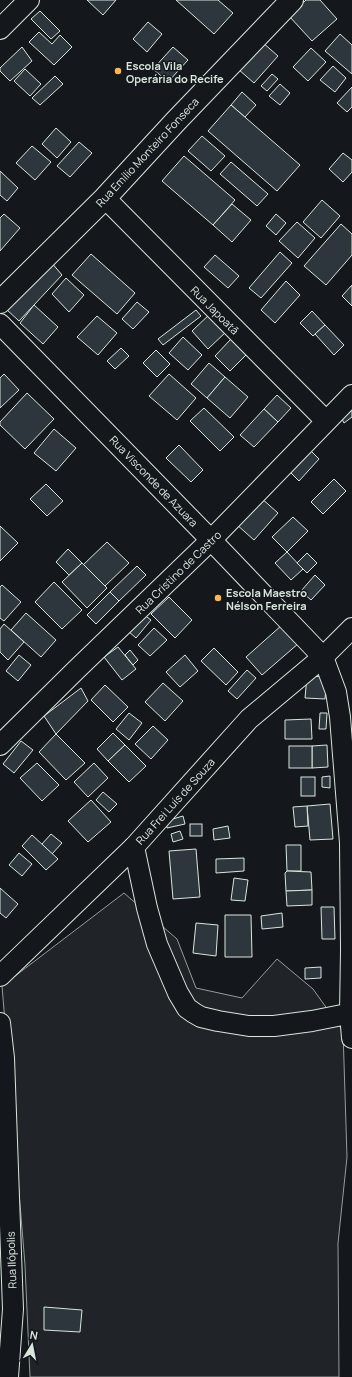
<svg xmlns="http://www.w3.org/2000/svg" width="352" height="1377" font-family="Manrope,sans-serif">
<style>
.green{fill:#202428;stroke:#939e99}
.building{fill:#2c363c;stroke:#d8e6dc}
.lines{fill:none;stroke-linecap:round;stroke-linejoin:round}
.street-casing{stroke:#d8e6dc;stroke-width:22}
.secondary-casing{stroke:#d8e6dc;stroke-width:24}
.street{stroke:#14181c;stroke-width:20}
.secondary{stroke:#14181c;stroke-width:22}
.poi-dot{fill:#ffb74d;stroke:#14181c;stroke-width:1.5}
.labels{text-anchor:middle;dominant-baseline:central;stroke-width:3;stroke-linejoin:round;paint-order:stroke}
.poi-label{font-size:11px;font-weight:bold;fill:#d8e6dc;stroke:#14181c;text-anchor:start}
.street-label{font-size:11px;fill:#d8e6dc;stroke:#14181c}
</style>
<rect width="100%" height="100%" fill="#14181c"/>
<path class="green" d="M124 893 177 939 196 988 242 998 277 959 313 989 343 1031 347 1157 338 1243 339 1377H30L25 1265 2 986Z"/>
<g class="building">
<path d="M87 0H116L103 15Z"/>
<path d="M176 0H218L233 13 214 34Z"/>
<path d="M306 0H320L337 19 312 41 289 16Z"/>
<path d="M40 11 60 31 51 39 31 19Z"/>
<path d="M148 22 162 34 147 52 133 39Z"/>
<path d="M39 32 52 44 60 35 72 47 54 65 29 42Z"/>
<path d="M340 34 352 45V74L325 51Z"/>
<path d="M262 42 278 56 254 83 238 69Z"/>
<path d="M22 47 32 61 10 81 0 71V68Z"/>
<path d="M173 47 188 60 168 82 153 69Z"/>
<path d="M311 48 326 62 308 81 293 67Z"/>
<path d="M333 66 346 78 335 92 320 80Z"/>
<path d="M25 69 41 84 30 96 14 81Z"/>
<path d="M272 74 278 79 267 91 261 86Z"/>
<path d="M55 76 63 84 40 105 32 98Z"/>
<path d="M280 84 290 93 280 105 269 96Z"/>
<path d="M352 87V107L347 112 337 103Z"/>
<path d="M242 92 256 105 245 117 231 105Z"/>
<path d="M231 105 300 165 277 191 208 131Z"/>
<path d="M56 128 71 142 57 158 42 144Z"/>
<path d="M202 136 225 156 211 171 188 151Z"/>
<path d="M79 142 92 153 70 177 57 166Z"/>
<path d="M32 146 51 162 35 180 16 163Z"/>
<path d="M343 153 352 160V172L343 182 329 169Z"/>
<path d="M184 156 235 200 213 225 162 181Z"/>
<path d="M231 162 268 194 257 206 220 174Z"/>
<path d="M0 171 18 188 7 201 0 195Z"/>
<path d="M322 200 340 216 321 238 303 222Z"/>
<path d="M232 204 251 220 232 242 213 225Z"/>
<path d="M4 214 20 228 0 251V218Z"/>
<path d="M276 214 286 223 276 235 266 226Z"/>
<path d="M297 222 315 238 298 258 279 241Z"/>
<path d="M341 224 352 234V255L326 285 304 266Z"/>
<path d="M280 252 292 263 261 298 249 288Z"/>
<path d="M91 254 135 293 117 314 72 275Z"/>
<path d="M215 255 239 276 228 288 204 267Z"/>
<path d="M51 262 62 275 19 321 6 309Z"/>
<path d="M66 278 84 295 69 312 52 294Z"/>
<path d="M286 281 300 295 275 323 261 310Z"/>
<path d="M352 285V306L342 296Z"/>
<path d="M137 302 149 312 133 329 122 319Z"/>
<path d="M34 305 58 327 43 344 20 323Z"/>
<path d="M196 310 201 316 163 345 158 339Z"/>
<path d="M312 311 325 325 313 336 300 323Z"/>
<path d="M212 312 228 330 208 349 192 331Z"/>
<path d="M97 316 117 333 98 355 77 337Z"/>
<path d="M325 325 344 345 334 355 315 334Z"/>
<path d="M183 337 202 355 188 370 169 353Z"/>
<path d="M231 339 247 354 230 371 215 356Z"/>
<path d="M121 348 129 356 115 369 107 361Z"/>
<path d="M156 350 170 364 157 377 143 363Z"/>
<path d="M209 363 225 377 207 398 191 384Z"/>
<path d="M4 374 19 390 0 408V378Z"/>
<path d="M169 374 196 398 177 420 149 396Z"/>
<path d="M225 377 248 397 230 418 207 398Z"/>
<path d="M27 393 54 419 25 449 0 425V422Z"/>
<path d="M277 395 291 408 278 422 264 409Z"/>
<path d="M204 408 234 437 220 451 190 421Z"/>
<path d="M264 409 278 422 254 447 240 435Z"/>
<path d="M352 410V417L344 423 341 417Z"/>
<path d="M54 429 76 448 56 471 34 453Z"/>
<path d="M179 445 203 470 191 482 166 458Z"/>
<path d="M311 451 319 459 299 481 290 472Z"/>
<path d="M334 479 346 491 323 514 311 502Z"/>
<path d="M46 484 63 501 47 516 30 499Z"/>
<path d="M260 497 278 513 254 540 236 524Z"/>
<path d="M293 517 308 531 287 552 272 537Z"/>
<path d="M0 526 18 543 0 561Z"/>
<path d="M107 542 129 563 105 586 83 565Z"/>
<path d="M68 549 82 563 69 575 56 562Z"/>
<path d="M287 552 303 569 291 580 275 563Z"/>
<path d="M307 553 317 563 307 573 297 563Z"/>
<path d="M82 563 107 588 87 608 62 582Z"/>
<path d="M137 566 146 575 119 601 110 592Z"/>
<path d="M315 575 325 585 311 600 301 591Z"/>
<path d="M54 582 82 610 62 629 35 602Z"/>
<path d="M2 585 21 602 4 621 0 618V587Z"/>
<path d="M110 592 119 601 96 624 87 615Z"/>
<path d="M169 597 192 620 175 638 151 614Z"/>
<path d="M26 613 56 640 41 657 11 630Z"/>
<path d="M143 614 151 620 136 638 128 631Z"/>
<path d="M4 624 24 642 8 660 0 652V629Z"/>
<path d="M282 625 299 643 262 675 246 657Z"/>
<path d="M154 628 167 640 150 656 138 645Z"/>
<path d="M118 647 136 669 122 680 104 657Z"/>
<path d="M214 648 238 672 226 685 201 661Z"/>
<path d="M130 650 138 660 133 665 125 655Z"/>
<path d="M19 655 31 665 18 681 6 671Z"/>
<path d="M185 655 198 671 180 687 166 672Z"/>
<path d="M247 670 256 678 237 699 228 691Z"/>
<path d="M307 676 327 677 325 699 305 698Z"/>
<path d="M163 683 183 701 165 721 145 702Z"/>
<path d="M105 685 128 707 113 722 91 700Z"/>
<path d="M81 688 88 701 56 734 44 716Z"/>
<path d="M129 713 142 723 129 740 116 729Z"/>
<path d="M320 713H327L326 729H319Z"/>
<path d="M311 719 312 739H285V720Z"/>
<path d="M153 726 168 740 151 759 135 744Z"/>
<path d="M113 733 125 745 108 761 97 749Z"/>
<path d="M56 734 85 763 66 780 39 752Z"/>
<path d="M21 741 33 750 14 773 3 764Z"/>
<path d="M125 745 146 766 129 782 108 761Z"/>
<path d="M327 745 328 767 312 768V746Z"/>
<rect x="289" y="746" width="23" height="22"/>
<path d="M37 763 59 785 42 801 20 778Z"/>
<path d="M94 763 108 778 88 797 74 782Z"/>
<path d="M330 776V788L322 787V777Z"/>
<rect x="301" y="777" width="14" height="19"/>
<path d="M103 792 117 804 109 812 96 800Z"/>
<path d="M91 800 111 822 88 842 68 821Z"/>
<path d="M330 804 333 839 310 840 307 806Z"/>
<path d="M307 806 308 826 295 827 293 807Z"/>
<path d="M183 816 185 824 167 828 166 821Z"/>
<rect x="190" y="824" width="12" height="12"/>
<path d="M228 826 230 838 214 840 213 829Z"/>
<path d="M180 831 183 839 173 842 171 834Z"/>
<path d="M51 834 62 843 52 854 42 844Z"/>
<path d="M32 835 58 859 46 870 22 846Z"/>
<path d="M286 845H301V871H287Z"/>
<path d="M196 849 200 897 173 899 169 851Z"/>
<path d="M19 853 32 864 22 876 9 865Z"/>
<path d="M244 858V871L216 873V859Z"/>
<path d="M287 871 311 872 312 890 286 891 285 873Z"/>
<path d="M234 878 248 880 245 901 231 900Z"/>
<path d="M0 888 18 904 6 918 0 913Z"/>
<path d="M312 890V905L287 906 286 891Z"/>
<path d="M321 907H334L335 939H322Z"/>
<path d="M282 913 283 927 262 929 261 916Z"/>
<path d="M225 915H251L252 957H225Z"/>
<path d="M196 923 218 925 216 956 193 953Z"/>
<path d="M321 967V978L305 979V968Z"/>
<path d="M44 1307 82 1310 80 1332 44 1330Z"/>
</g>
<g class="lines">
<defs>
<g id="street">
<path d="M0 29 29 0"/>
<path d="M105 198 326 421"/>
<path d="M0 324 211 540 323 657 336 692 340 717 350 843 351 950 350 1013 352 1038"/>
<path d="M0 745 77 669 211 540 352 395"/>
<path d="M134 847 147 908 157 944 178 993 187 1008 194 1013 201 1017 218 1021 249 1026H274L312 1021 352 1013"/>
<path d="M0 976 134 847 249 719 323 657 352 628"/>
<path d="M0 1023 4 1058 13 1309 8 1377"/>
</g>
<path id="secondary" d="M0 302 105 198 176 121 292 0"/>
</defs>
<use href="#street" class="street-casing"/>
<use href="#secondary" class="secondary-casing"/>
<use href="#street" class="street"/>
<use href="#secondary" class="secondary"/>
</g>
<g class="poi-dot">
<circle cx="118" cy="71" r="4"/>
<circle cx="218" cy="598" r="4"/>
</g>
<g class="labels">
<g class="poi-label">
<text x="126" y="65">Escola Vila<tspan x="126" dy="13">Operária do Recife</tspan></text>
<text x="226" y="592">Escola Maestro<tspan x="226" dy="13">Nélson Ferreira</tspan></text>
</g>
<g class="street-label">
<text transform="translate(147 152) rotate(-47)">Rua Emílio Monteiro Fonseca</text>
<text transform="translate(215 310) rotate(45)">Rua Japoatã</text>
<text transform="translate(154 481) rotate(46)">Rua Visconde de Azuara</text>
<text transform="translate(178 572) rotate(-44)">Rua Cristino de Castro</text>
<text transform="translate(175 801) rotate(-48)">Rua Frei Luís de Souza</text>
<text transform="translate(11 1260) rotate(-92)">Rua Ilópolis</text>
</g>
</g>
<g transform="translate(32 1345) rotate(10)" stroke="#14181c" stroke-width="3" paint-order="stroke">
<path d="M0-3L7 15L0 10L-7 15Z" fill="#d8e6dc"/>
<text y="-6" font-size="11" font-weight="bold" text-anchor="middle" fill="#d8e6dc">N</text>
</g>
</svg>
